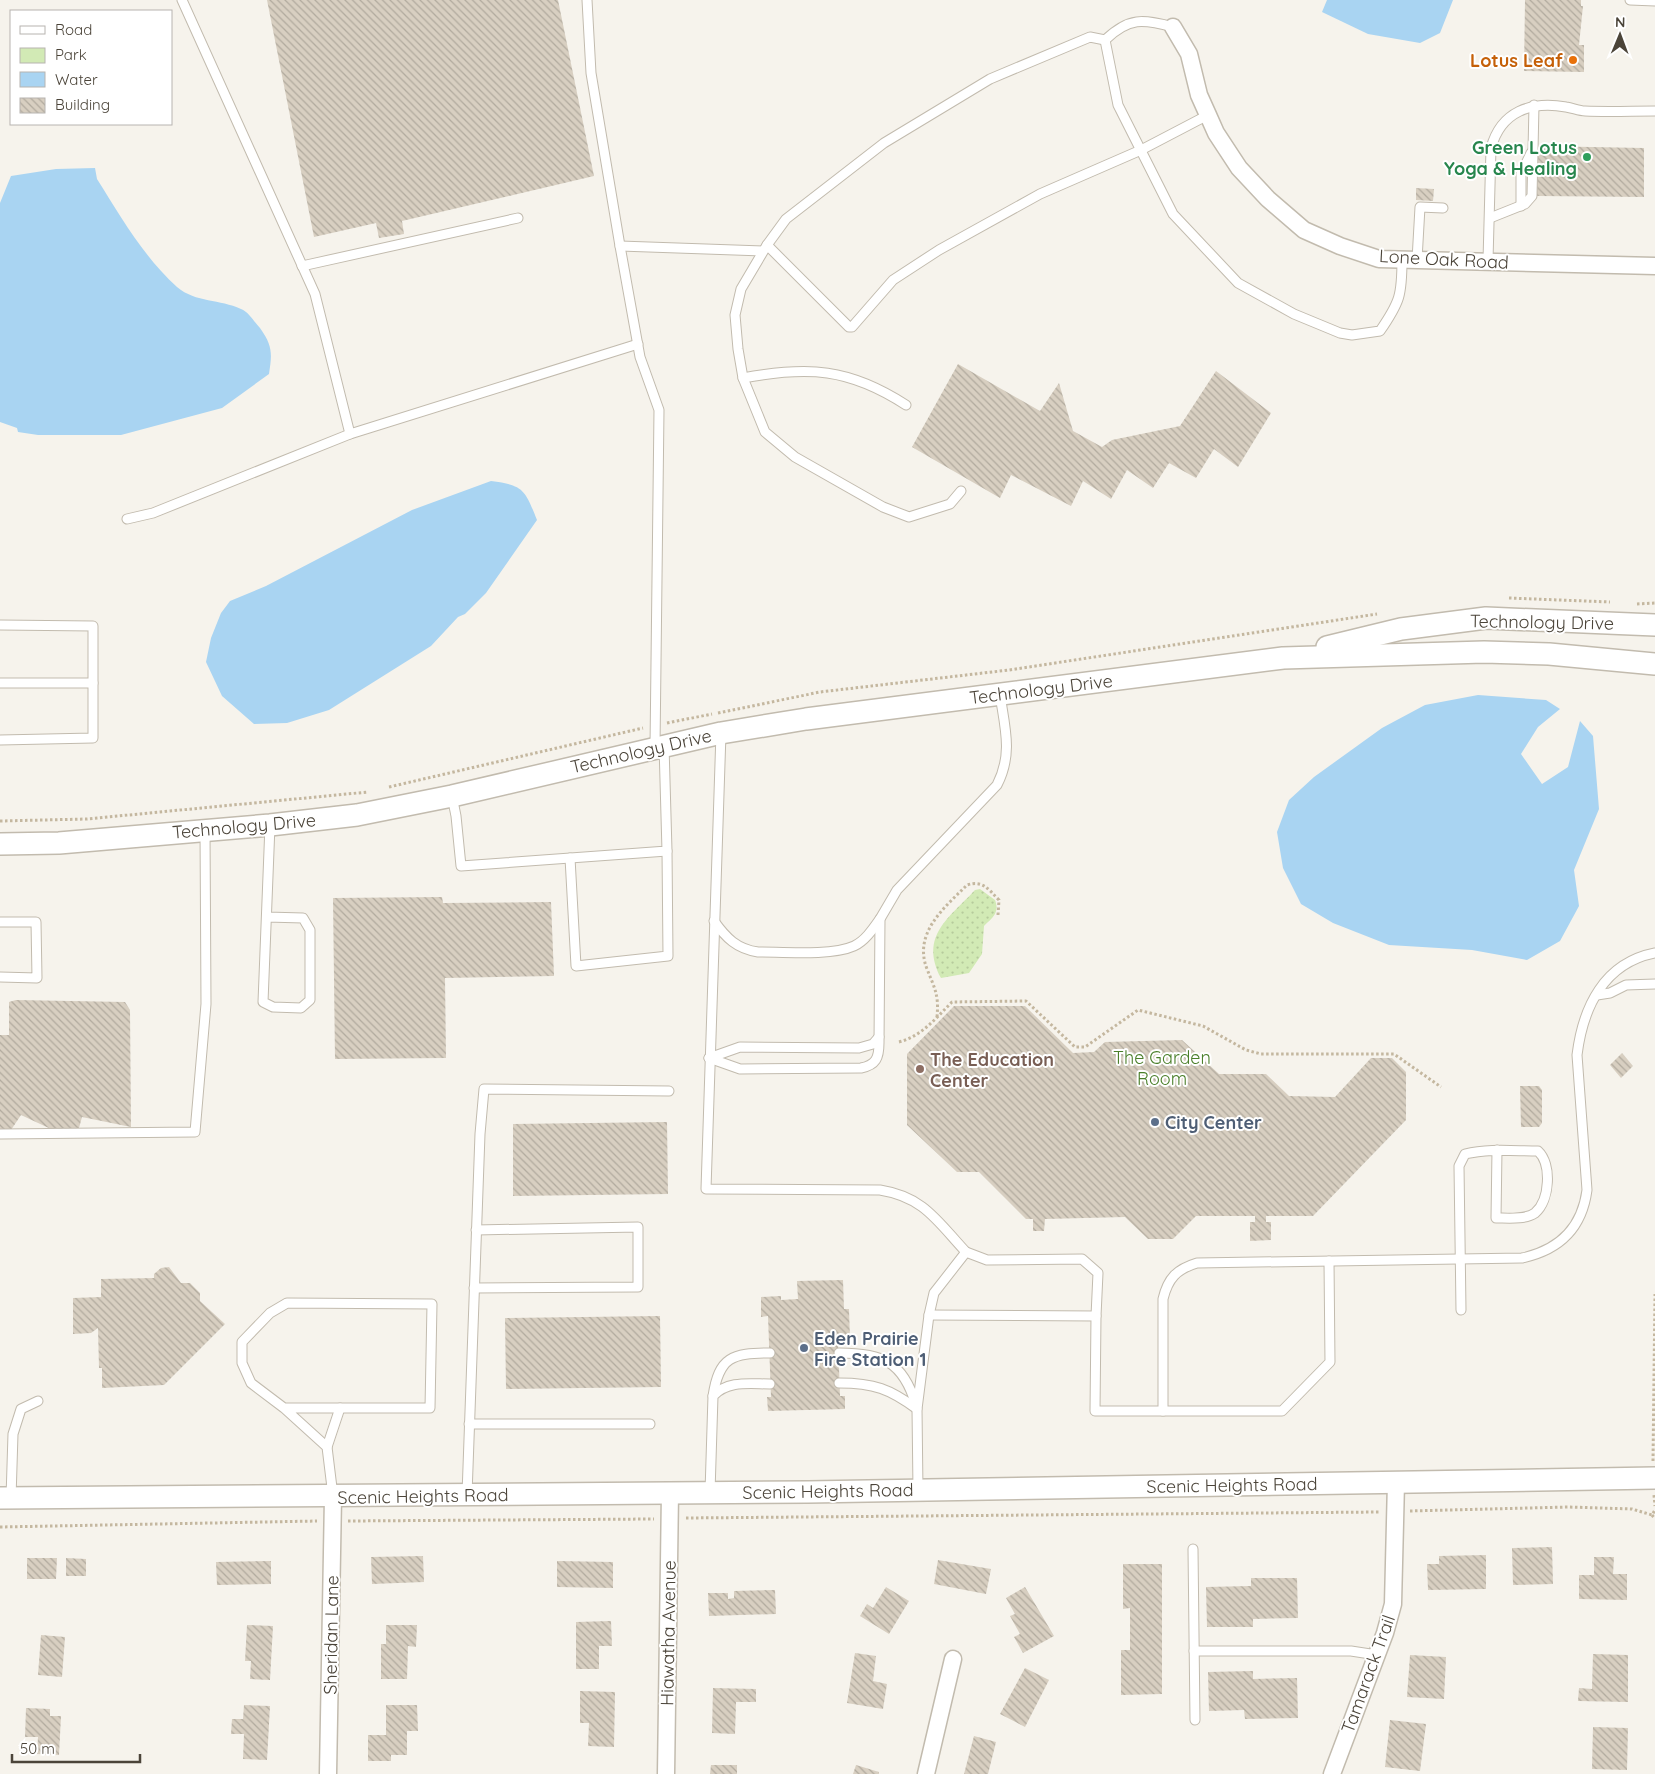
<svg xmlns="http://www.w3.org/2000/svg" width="1655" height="1774" font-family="Quicksand,sans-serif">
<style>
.green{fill:url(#green-dots)}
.water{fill:#a9d4f2}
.building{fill:url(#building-back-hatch)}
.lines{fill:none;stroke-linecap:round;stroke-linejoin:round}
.service-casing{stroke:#c2bbae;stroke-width:11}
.minor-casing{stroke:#c2bbae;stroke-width:19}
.tertiary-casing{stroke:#c2bbae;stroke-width:24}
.path{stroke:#c4b79f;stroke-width:3;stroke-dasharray:2.5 2.5;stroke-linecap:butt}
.service{stroke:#fff;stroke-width:9}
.minor{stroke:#fff;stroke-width:16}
.tertiary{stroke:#fff;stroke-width:21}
.food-dot{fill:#e8710a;stroke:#fff;stroke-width:2}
.leisure-dot{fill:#2e9e5b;stroke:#fff;stroke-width:2}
.education-dot{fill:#8d6e63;stroke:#fff;stroke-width:2}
.service-dot{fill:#5c6f8a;stroke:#fff;stroke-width:2}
.labels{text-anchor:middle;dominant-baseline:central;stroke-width:4;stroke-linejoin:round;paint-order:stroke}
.food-label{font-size:18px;font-weight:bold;fill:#c56008;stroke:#fff;text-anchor:end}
.leisure-label{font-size:18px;font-weight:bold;fill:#27864d;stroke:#fff;text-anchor:end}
.street-label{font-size:18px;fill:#4b4439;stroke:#fff}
.park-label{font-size:18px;fill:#4a7f2a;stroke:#fff}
.education-label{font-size:18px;font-weight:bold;fill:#785e54;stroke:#fff;text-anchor:start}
.service-label{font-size:18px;font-weight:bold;fill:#4e5e75;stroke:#fff;text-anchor:start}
</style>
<defs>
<pattern id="green-dots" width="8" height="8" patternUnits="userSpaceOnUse" patternTransform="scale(1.25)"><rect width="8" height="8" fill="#d2eab5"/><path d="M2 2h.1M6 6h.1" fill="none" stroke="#b6ca9c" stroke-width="1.8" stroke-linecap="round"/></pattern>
<pattern id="building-back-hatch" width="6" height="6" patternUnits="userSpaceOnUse" patternTransform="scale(1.25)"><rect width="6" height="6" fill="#d8cfc1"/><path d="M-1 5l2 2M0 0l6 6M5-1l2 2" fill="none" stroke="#b1aa9e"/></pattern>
</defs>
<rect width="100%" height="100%" fill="#f6f3ec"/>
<path class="green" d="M980 889 995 900C1000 913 992 918 984 926L982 954 969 973 941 978C919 936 949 918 975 890Z"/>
<g class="water">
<path d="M1327 0H1453L1440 33 1420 43 1368 34 1322 12Z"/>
<path d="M95 168 97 179C121 217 143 256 177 287 196 303 220 299 241 309 249 312 254 322 260 328 273 346 272 354 269 374L222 408 121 435H38L18 432 17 428 0 422V203L11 176 56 169Z"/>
<path d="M491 481C524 485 525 490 537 520L486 593 465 614 458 617 431 646 329 710 287 723 254 724 222 696 206 662 211 638 221 613 230 601 266 586 412 510Z"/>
<path d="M1478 695 1546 700 1560 709 1538 727 1521 754 1542 784 1568 767 1580 721 1593 736 1599 809 1574 870 1579 906 1560 941 1527 960 1472 950 1389 945 1333 923 1301 904 1283 868 1277 832 1289 800 1314 777 1382 728 1425 705Z"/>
</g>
<g class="building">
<path d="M267 0H558L594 176 402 221 404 234 379 238 376 223 314 237Z"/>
<path d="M1525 0H1581V6H1583L1579 45H1584V72L1524 71Z"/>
<path d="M1538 146 1644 148V197L1537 196Z"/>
<path d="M1416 188 1434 189 1433 201 1416 200Z"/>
<path d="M958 364 1040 411 1059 383 1073 431 1102 447 1112 440 1180 426 1216 371 1271 413 1238 467 1214 449 1196 478 1169 463 1153 488 1127 470 1111 499 1083 481 1071 506 1011 475 1000 498 912 447Z"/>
<path d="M442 897 443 903 551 902 554 976 445 978 446 1058 335 1059 333 898Z"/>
<path d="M16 1000 125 1002 130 1010 131 1127 82 1117 79 1128 53 1130 21 1115 9 1133 0 1131V1035H9V1002Z"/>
<path d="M954 1006H1025L1073 1053 1094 1052 1105 1042 1182 1040 1219 1074H1266L1289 1096 1335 1097 1371 1058H1392L1406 1072V1120L1313 1216H1266V1222H1271V1240L1250 1241V1222H1255V1216H1196L1173 1239H1148L1125 1217 1045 1219 1044 1231H1033V1219H1026L979 1172H957L907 1125V1054Z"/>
<path d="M1622 1053 1633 1066 1621 1078 1610 1065Z"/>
<path d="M1520 1086H1539L1542 1090V1123L1539 1127H1521Z"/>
<path d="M667 1122 668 1194 513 1196V1124Z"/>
<path d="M169 1267 181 1283H190L200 1293V1301L225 1324 164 1385 102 1388V1368H99L98 1328 91 1333 73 1334V1298L101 1297V1279L154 1278V1274L161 1268Z"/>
<path d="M843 1280 844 1309H849L850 1339 838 1340 840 1396H845V1409L768 1411 767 1397H771L768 1316 761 1317V1297L781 1296V1300L798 1299 797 1281Z"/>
<path d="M660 1316 661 1387 506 1389 505 1318Z"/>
<path d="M1552 1547 1553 1584 1513 1585 1512 1548Z"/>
<path d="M1486 1555V1589L1428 1590 1427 1564H1439V1556Z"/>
<path d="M423 1556 424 1582 372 1584 371 1557Z"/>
<path d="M1594 1557H1614L1613 1574H1627V1600L1579 1599V1575H1594Z"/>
<path d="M27 1558H57L56 1579H27Z"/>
<path d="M66 1558 86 1559V1576H66Z"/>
<path d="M938 1560 991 1569 986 1594 934 1584Z"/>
<path d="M271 1561V1584L217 1585 216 1562Z"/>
<path d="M557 1561 613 1562V1588L557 1587Z"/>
<path d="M1123 1564H1162V1694L1121 1695V1650H1130V1608L1123 1609Z"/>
<path d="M1251 1578H1297L1298 1618 1253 1619V1627H1207L1206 1587 1251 1586Z"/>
<path d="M886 1587 909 1601 889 1634 860 1616 867 1604 873 1608Z"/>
<path d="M1025 1587 1054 1636 1023 1653 1014 1637 1020 1634 1010 1616 1015 1614 1006 1598Z"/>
<path d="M775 1590 776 1614 709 1616 708 1593H728V1599L734 1598V1591Z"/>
<path d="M611 1621 612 1646H599V1669H576V1622Z"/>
<path d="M247 1625 273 1626 270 1680 250 1679 251 1661H245Z"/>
<path d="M386 1625H417L416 1647 408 1646 407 1679H381V1644H386Z"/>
<path d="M41 1635 65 1637 62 1677 38 1675Z"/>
<path d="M855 1653 876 1656 873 1681 887 1684 883 1709 847 1703Z"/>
<path d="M1593 1654 1628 1655V1702L1578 1701 1579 1688 1592 1689Z"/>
<path d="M1410 1655 1446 1657 1444 1699 1407 1697Z"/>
<path d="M1025 1668 1049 1680 1025 1727 1000 1714Z"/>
<path d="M1253 1671V1679L1297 1678 1298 1718 1245 1719 1244 1710 1209 1711 1208 1672Z"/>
<path d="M713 1688 756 1689V1702H736L735 1734 712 1733Z"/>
<path d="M580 1691 615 1692 614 1747 588 1746 589 1723H580Z"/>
<path d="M244 1705 270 1706 267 1760 243 1759 244 1734H231L232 1719H243Z"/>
<path d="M386 1705H417L418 1731H407V1755H391V1761H368V1735H386Z"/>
<path d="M26 1708 50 1709V1716H61L59 1755 37 1754 38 1737H25Z"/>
<path d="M1390 1720 1426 1724 1420 1771 1385 1767Z"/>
<path d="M1593 1727 1628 1728 1627 1770 1592 1769Z"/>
<path d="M974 1736 996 1742 988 1774H964Z"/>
<path d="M711 1765H737V1774H710Z"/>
<path d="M856 1765 879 1772V1774H853Z"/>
</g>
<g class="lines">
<defs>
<g id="service">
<path d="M182 0 315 294 350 434 638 344"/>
<path d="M587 0 591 73 620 246 640 357 659 410 655 747"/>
<path d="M1630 0 1655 1"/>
<path d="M1173 27C1143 19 1129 17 1105 40L1118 105 1173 214 1238 283 1294 314 1340 333 1352 335 1380 331C1400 302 1402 295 1402 259"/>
<path d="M1521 206V174L1531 153"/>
<path d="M1490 218 1525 204 1532 196 1534 105"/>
<path d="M767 245 849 327H852L893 280 939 250 1040 194 1141 150 1208 115"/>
<path d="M620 246 763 251"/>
<path d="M1417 260 1420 207 1443 208"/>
<path d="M1488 261 1491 148C1501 111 1531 101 1566 107 1573 108 1579 111 1585 111 1608 112 1632 111 1655 111"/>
<path d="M302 266 518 218"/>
<path d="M743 378C808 366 849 368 906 405"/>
<path d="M961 491 950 504 909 517 883 507 795 457 765 432 743 378 738 349 735 315 741 289 767 245 786 219 884 143 990 79 1090 37 1105 40"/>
<path d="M127 519 153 513 350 434"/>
<path d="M0 625 93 626V738L0 740"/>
<path d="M0 683H93"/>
<path d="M721 733 706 1189 880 1190C924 1197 937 1221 966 1252L934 1293 929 1315 917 1409 918 1490"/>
<path d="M452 796 456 816 461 866 667 851 664 745"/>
<path d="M570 858 576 966 668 956 667 851"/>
<path d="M267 917 303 918 310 930V1000L301 1008 273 1007 263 1002 270 825"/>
<path d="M714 921C726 938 737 949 758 952 783 952 832 956 854 946 865 941 873 929 880 919"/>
<path d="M0 922H36L37 978 0 977"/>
<path d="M1597 995 1610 993 1626 985 1655 984"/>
<path d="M709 1058 740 1069 861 1068C876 1065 879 1058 879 1043L880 919 897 890 997 785C1013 754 1005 728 1000 695"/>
<path d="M709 1058 740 1047 859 1048 873 1044 879 1037"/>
<path d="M0 1134 195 1132 206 1004 205 830"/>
<path d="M966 1252 987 1260 1082 1259 1098 1273 1096 1316"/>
<path d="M474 1288 638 1287V1227L476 1230"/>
<path d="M1461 1310 1459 1166 1465 1154C1489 1148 1514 1151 1538 1151 1552 1164 1550 1200 1535 1213 1525 1220 1507 1218 1496 1218L1497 1150"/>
<path d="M929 1315 1096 1316 1095 1411H1163V1299C1168 1278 1177 1269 1197 1263L1522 1258C1559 1250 1582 1228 1587 1190L1577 1055C1583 1007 1604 963 1655 953"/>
<path d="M839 1353C882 1353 903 1361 916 1405"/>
<path d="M839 1383C874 1383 890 1389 917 1409"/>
<path d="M713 1396C719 1357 732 1353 770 1353"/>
<path d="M284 1408H430L432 1304 287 1303 270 1313 242 1342V1363L251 1383 284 1408 327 1447 333 1496"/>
<path d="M1163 1411H1282L1330 1362 1329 1261"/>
<path d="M469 1424H650"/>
<path d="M327 1447 340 1408"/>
<path d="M710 1492 713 1396C728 1380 750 1384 770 1384"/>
<path d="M467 1495 480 1134 484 1089 669 1091"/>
<path d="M11 1498 13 1434 21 1409 38 1401"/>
<path d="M1193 1549 1195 1720"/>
<path d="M1194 1651H1351L1377 1655"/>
</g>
<g id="minor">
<path d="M1173 27 1189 54 1199 95 1208 115 1216 133 1239 168 1268 199 1304 230 1340 246 1379 259 1655 266"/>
<path d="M328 1774 333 1497"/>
<path d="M666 1774 670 1492"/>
<path d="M926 1774 953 1659"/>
<path d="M1332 1774 1385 1633 1393 1604 1396 1482"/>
</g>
<g id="tertiary">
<path d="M1327 647 1401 629 1486 618 1655 625"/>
<path d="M0 844 59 843 270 825 357 815 452 796 721 733 806 719 1283 658 1484 652 1549 654 1655 664"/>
<path d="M0 1498 808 1492 1655 1478"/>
</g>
</defs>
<use href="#service" class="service-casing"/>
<use href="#minor" class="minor-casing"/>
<use href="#tertiary" class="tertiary-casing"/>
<g class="path">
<path d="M1509 598 1610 602"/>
<path d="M1637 604 1655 603"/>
<path d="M718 713 820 692 1009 670 1377 614"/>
<path d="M667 723 712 714"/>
<path d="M389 787 643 728"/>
<path d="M0 821 87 819 368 792"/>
<path d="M937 1017C939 995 935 989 927 969 913 933 944 908 967 885 983 880 988 889 999 900L998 915"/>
<path d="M899 1042C922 1036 936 1018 952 1002L1026 1001 1075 1047H1085L1138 1010 1203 1026 1246 1050 1261 1054H1394L1441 1087"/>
<path d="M1653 1461 1655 1294"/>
<path d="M1654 1495 1655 1506"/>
<path d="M1410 1511 1568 1507 1632 1509 1652 1515 1655 1510"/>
<path d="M1652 1515 1655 1519"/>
<path d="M686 1518 1379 1512"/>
<path d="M348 1521 654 1519"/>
<path d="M0 1527 317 1521"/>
</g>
<use href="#service" class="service"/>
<use href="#minor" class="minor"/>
<use href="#tertiary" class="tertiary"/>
</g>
<circle class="food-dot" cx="1573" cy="60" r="5"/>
<circle class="leisure-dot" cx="1587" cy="157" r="5"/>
<circle class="education-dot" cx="920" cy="1069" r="5"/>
<g class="service-dot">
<circle cx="1155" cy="1122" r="5"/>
<circle cx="804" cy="1348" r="5"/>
</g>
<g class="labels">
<g class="food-label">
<text x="1563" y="60">Lotus Leaf</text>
</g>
<g class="leisure-label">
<text x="1577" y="147">Green Lotus<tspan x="1577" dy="21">Yoga &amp; Healing</tspan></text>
</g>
<g class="street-label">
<text transform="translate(1444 259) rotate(3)">Lone Oak Road</text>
<text transform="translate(1542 622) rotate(1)">Technology Drive</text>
<text transform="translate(1041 689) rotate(-7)">Technology Drive</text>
<text transform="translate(641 751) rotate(-13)">Technology Drive</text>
<text transform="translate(244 826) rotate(-5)">Technology Drive</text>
<text transform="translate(1232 1485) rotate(-1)">Scenic Heights Road</text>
<text transform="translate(828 1491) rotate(-1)">Scenic Heights Road</text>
<text transform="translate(423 1496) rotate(-1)">Scenic Heights Road</text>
<text transform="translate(668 1633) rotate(-89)">Hiawatha Avenue</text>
<text transform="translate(331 1635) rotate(-89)">Sheridan Lane</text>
<text transform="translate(1368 1674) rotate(-70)">Tamarack Trail</text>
</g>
<g class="park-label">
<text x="1162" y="1057">The Garden<tspan x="1162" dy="21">Room</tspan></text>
</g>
<g class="education-label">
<text x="930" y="1059">The Education<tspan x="930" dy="21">Center</tspan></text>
</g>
<g class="service-label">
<text x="1165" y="1122">City Center</text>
<text x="814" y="1338">Eden Prairie<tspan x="814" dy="21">Fire Station 1</tspan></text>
</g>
</g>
<rect x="10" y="10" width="162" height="115" fill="#ffffff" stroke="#b7b4b0"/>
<rect x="20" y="26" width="25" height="8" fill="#ffffff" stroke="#b7b4b0"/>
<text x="55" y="35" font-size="15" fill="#4b4439">Road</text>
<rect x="20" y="48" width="25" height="15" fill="#d2eab5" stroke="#b7b4b0"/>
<text x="55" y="60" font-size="15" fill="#4b4439">Park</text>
<rect x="20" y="72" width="25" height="15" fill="#a9d4f2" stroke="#b7b4b0"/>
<text x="55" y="85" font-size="15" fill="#4b4439">Water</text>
<rect x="20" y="98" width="25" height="15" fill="url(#building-back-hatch)" stroke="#b7b4b0"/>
<text x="55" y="110" font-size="15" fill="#4b4439">Building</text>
<g transform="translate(1620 35) rotate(1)" stroke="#ffffff" stroke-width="4" paint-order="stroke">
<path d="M0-4L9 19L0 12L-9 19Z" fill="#4b4439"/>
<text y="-8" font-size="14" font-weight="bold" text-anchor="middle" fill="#4b4439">N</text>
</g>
<path d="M12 1754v8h128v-8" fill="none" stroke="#4b4439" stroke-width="2.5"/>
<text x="20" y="1754" font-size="15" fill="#4b4439" stroke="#ffffff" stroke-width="4" paint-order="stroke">50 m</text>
</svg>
